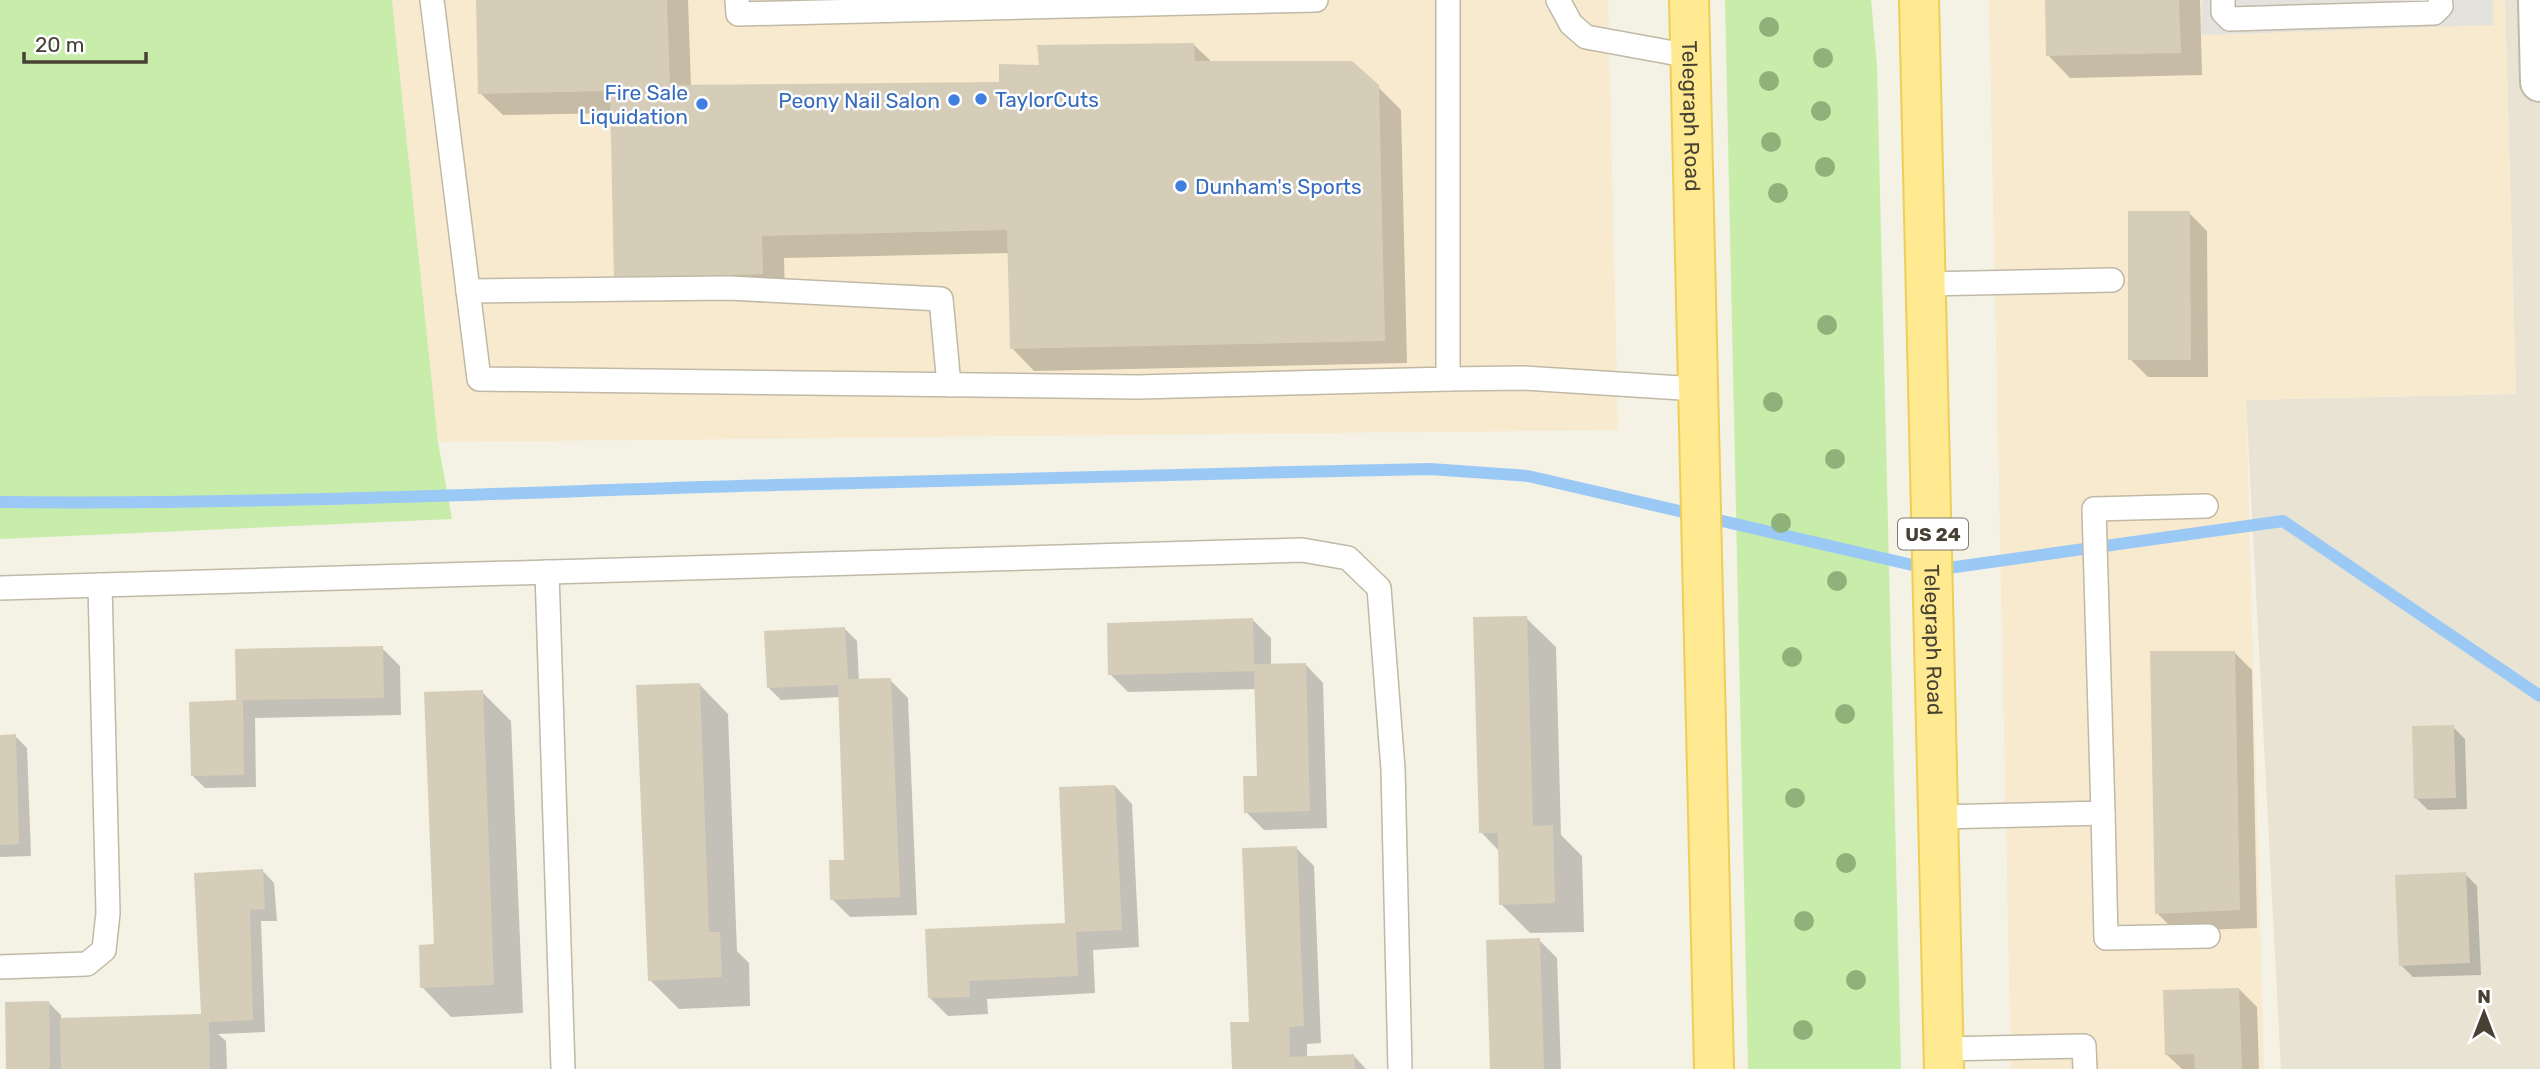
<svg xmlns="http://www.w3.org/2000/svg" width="2540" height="1069" font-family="Rubik,sans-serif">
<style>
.residential{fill:#e8e3d2}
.commercial{fill:#f8eace}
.green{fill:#c8ecaa}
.parking{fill:#e4e2dd}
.shadow{fill:#0003}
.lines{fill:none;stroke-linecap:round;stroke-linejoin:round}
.stream{stroke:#9bc9f6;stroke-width:12}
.building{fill:#d6cdb9}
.service-casing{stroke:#c0b9a6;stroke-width:26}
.minor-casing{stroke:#c0b9a6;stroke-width:42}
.primary-casing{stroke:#edce59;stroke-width:42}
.service{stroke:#fff;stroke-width:23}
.minor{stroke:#fff;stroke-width:38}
.primary{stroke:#ffea92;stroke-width:38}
.tree{fill:#8fb17a}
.shop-dot{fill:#3f7fe0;stroke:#fff;stroke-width:2.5}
.labels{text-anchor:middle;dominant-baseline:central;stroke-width:5;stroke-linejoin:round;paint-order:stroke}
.shield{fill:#fff;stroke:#7e7a71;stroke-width:2}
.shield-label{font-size:19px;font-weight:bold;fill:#474134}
.shop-label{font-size:21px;fill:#366cbe;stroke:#fff;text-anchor:end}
.street-label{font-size:21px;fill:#474134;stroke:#fff}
</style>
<rect width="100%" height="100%" fill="#f4f1e5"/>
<path class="residential" d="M2505 0H2540V1069H2281L2246 400 2516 394Z"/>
<g class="commercial">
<path d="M392 0H1608L1618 430 438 442Z"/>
<path d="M1989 0H2505L2516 394 2246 400 2264 1069H2011Z"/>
</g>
<g class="green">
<path d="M0 0H392L438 442 452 519 0 539Z"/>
<path d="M1725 0H1871L1877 66 1901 1069H1748Z"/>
</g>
<path class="parking" d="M2202 0H2493V25L2201 35Z"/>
<g class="shadow">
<path d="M477 0H688L691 87 1001 84 1041 67 1194 45 1212 62 1378 87 1401 110 1407 363 1034 371 1012 348 1009 253 784 258 785 296 639 301 616 279 612 113 503 115 480 93Z"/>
<path d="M2046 0H2200L2202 75 2070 78 2048 55Z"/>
<path d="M2189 213 2207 231 2208 377H2148L2130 359Z"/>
<path d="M1526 618 1556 647 1561 835 1582 856 1584 932 1530 933 1501 904 1500 852 1481 832Z"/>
<path d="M1253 620 1271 638V666L1306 665 1323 683 1327 828 1264 830 1246 812 1259 777 1257 689 1128 692 1110 674Z"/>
<path d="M845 629 857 641 859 681 890 680 908 698 917 915 850 917 832 899 846 861 840 697 781 700 768 687Z"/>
<path d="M382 648 400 666 401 715 255 718 256 787 205 788 193 776 241 702 238 700Z"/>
<path d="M2234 652 2252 670 2257 928 2175 931 2157 913Z"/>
<path d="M699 684 728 714 737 951 749 963 750 1006 679 1009 650 980Z"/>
<path d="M482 692 511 721 523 1013 451 1017 422 987 436 946Z"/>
<path d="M2453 727 2465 739 2467 809 2428 810 2416 798Z"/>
<path d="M0 736H15L27 748 31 856 0 857Z"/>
<path d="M1115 786 1132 804 1139 947 1093 950 1095 993 987 999 988 1014 948 1016 930 998 1067 924Z"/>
<path d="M1296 848 1314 866 1321 1043 1307 1044V1057L1354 1056 1366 1069H1234L1251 1023Z"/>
<path d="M262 870 274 883 277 921H261L265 1032 218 1034 226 1041 227 1069H7L49 1003 61 1015V1020L202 1016Z"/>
<path d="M2465 874 2477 886 2481 975 2413 977 2401 965Z"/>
<path d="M1539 940 1557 958 1561 1069H1492Z"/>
<path d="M2239 989 2257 1007 2259 1069H2182L2166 1054Z"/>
</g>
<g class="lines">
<path class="stream" d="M0 502C259 505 517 492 776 485 994 478 1212 474 1430 469L1528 476 1934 570 2283 521 2540 696"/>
</g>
<g class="building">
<path d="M476 0H667L670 85 999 82V64L1039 65 1037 45 1194 43 1195 61H1352L1379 85 1385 341 1010 349 1007 230 762 236 763 274 614 279 610 91 478 94Z"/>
<path d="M2045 0H2179L2181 53 2046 56Z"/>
<path d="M2128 211H2190L2191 360H2128Z"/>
<path d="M1527 616 1533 826 1553 825 1555 903 1499 905 1498 833H1479L1473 617Z"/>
<path d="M1253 618 1254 664 1306 663 1310 811 1244 813 1243 776H1257L1254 671 1108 675 1107 623Z"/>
<path d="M845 627 848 679 891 678 900 897 830 900 829 860H844L838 685 767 688 764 631Z"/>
<path d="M383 646 384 698 243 700 244 775 191 776 189 702 236 700 235 649Z"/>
<path d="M2150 651H2235L2240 910 2155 914Z"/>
<path d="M700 683 709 932H720L722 977 648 981 636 685Z"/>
<path d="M483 690 494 985 420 988 419 945 434 944 424 692Z"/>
<path d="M2454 725 2456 798 2414 799 2412 726Z"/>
<path d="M16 734 19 844 0 845V735Z"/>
<path d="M1115 785 1122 930 1076 932 1078 976 969 981 970 997 928 998 925 929 1065 923 1059 787Z"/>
<path d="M1297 846 1304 1026 1289 1027 1290 1057 1354 1054 1355 1069H1232L1230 1022H1249L1242 848Z"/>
<path d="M263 869 265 909 250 910 253 1020 209 1022 210 1069H61L60 1018 201 1014 194 873Z"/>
<path d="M2466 872 2470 963 2399 966 2395 875Z"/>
<path d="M1540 938 1544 1069H1490L1486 940Z"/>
<path d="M2239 988 2242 1069H2195L2194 1054 2165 1055 2163 990Z"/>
<path d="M49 1001 50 1069H6L5 1002Z"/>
</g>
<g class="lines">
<defs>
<g id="service">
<path d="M432 0 479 379 1138 387 1448 379V0"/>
<path d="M737 0 738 14 1316 0"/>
<path d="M1558 0 1571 24 1586 37 1690 56"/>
<path d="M2223 0V12L2230 19 2434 13 2441 6 2440 0"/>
<path d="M1926 284 2112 280"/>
<path d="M468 291 728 288 941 299 949 385"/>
<path d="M1448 379 1523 378 1697 389"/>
<path d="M547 572 563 1069"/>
<path d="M0 588 1302 550 1348 558 1379 588 1393 769 1400 1069"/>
<path d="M2103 813 2106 938 2208 936"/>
<path d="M1939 817 2103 813 2094 509 2206 506"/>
<path d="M0 967 87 964 104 950 108 913 100 585"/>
<path d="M1943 1049 2084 1046 2085 1069"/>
</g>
<path id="minor" d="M2538 0 2540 82"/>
<g id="primary">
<path id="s1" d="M1689 0 1714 1069"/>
<path id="s2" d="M1919 0 1944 1069"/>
</g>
</defs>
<use href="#service" class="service-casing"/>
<use href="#minor" class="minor-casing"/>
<use href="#primary" class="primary-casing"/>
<use href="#service" class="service"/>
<use href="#minor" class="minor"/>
<use href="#primary" class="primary"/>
</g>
<g class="tree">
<circle cx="1769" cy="27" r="10"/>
<circle cx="1823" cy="58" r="10"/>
<circle cx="1769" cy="81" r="10"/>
<circle cx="1821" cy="111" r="10"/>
<circle cx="1771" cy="142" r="10"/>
<circle cx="1825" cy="167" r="10"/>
<circle cx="1778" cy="193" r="10"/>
<circle cx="1827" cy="325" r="10"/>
<circle cx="1773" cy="402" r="10"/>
<circle cx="1835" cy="459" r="10"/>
<circle cx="1781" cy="523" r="10"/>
<circle cx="1837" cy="581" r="10"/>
<circle cx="1792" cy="657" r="10"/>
<circle cx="1845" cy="714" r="10"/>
<circle cx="1795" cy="798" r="10"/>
<circle cx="1846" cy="863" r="10"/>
<circle cx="1804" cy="921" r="10"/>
<circle cx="1856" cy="980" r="10"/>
<circle cx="1803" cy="1030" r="10"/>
</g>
<g class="shop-dot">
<circle cx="981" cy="99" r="7"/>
<circle cx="954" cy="100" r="7"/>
<circle cx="702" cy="104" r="7"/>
<circle cx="1181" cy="186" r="7"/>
</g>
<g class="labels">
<rect class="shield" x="1898" y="518.5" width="70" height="31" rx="5"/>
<g class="shield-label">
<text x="1933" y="534">US 24</text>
</g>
<g class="shop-label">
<text x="688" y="92">Fire Sale<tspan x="688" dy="24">Liquidation</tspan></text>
<text x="995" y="99" text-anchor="start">TaylorCuts</text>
<text x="940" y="100">Peony Nail Salon</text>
<text x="1195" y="186" text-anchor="start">Dunham's Sports</text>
</g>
<g class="street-label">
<text stroke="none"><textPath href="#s1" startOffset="116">Telegraph Road</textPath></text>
<text stroke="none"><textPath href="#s2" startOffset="640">Telegraph Road</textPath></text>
</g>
</g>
<g transform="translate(2484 1013)" stroke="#ffffff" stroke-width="5" paint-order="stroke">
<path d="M0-5L12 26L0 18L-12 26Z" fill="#474134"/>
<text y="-10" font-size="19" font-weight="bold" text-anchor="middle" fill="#474134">N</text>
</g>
<path d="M24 52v10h122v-10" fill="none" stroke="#474134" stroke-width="3.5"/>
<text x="35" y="52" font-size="21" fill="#474134" stroke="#ffffff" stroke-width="5" paint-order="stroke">20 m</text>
</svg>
